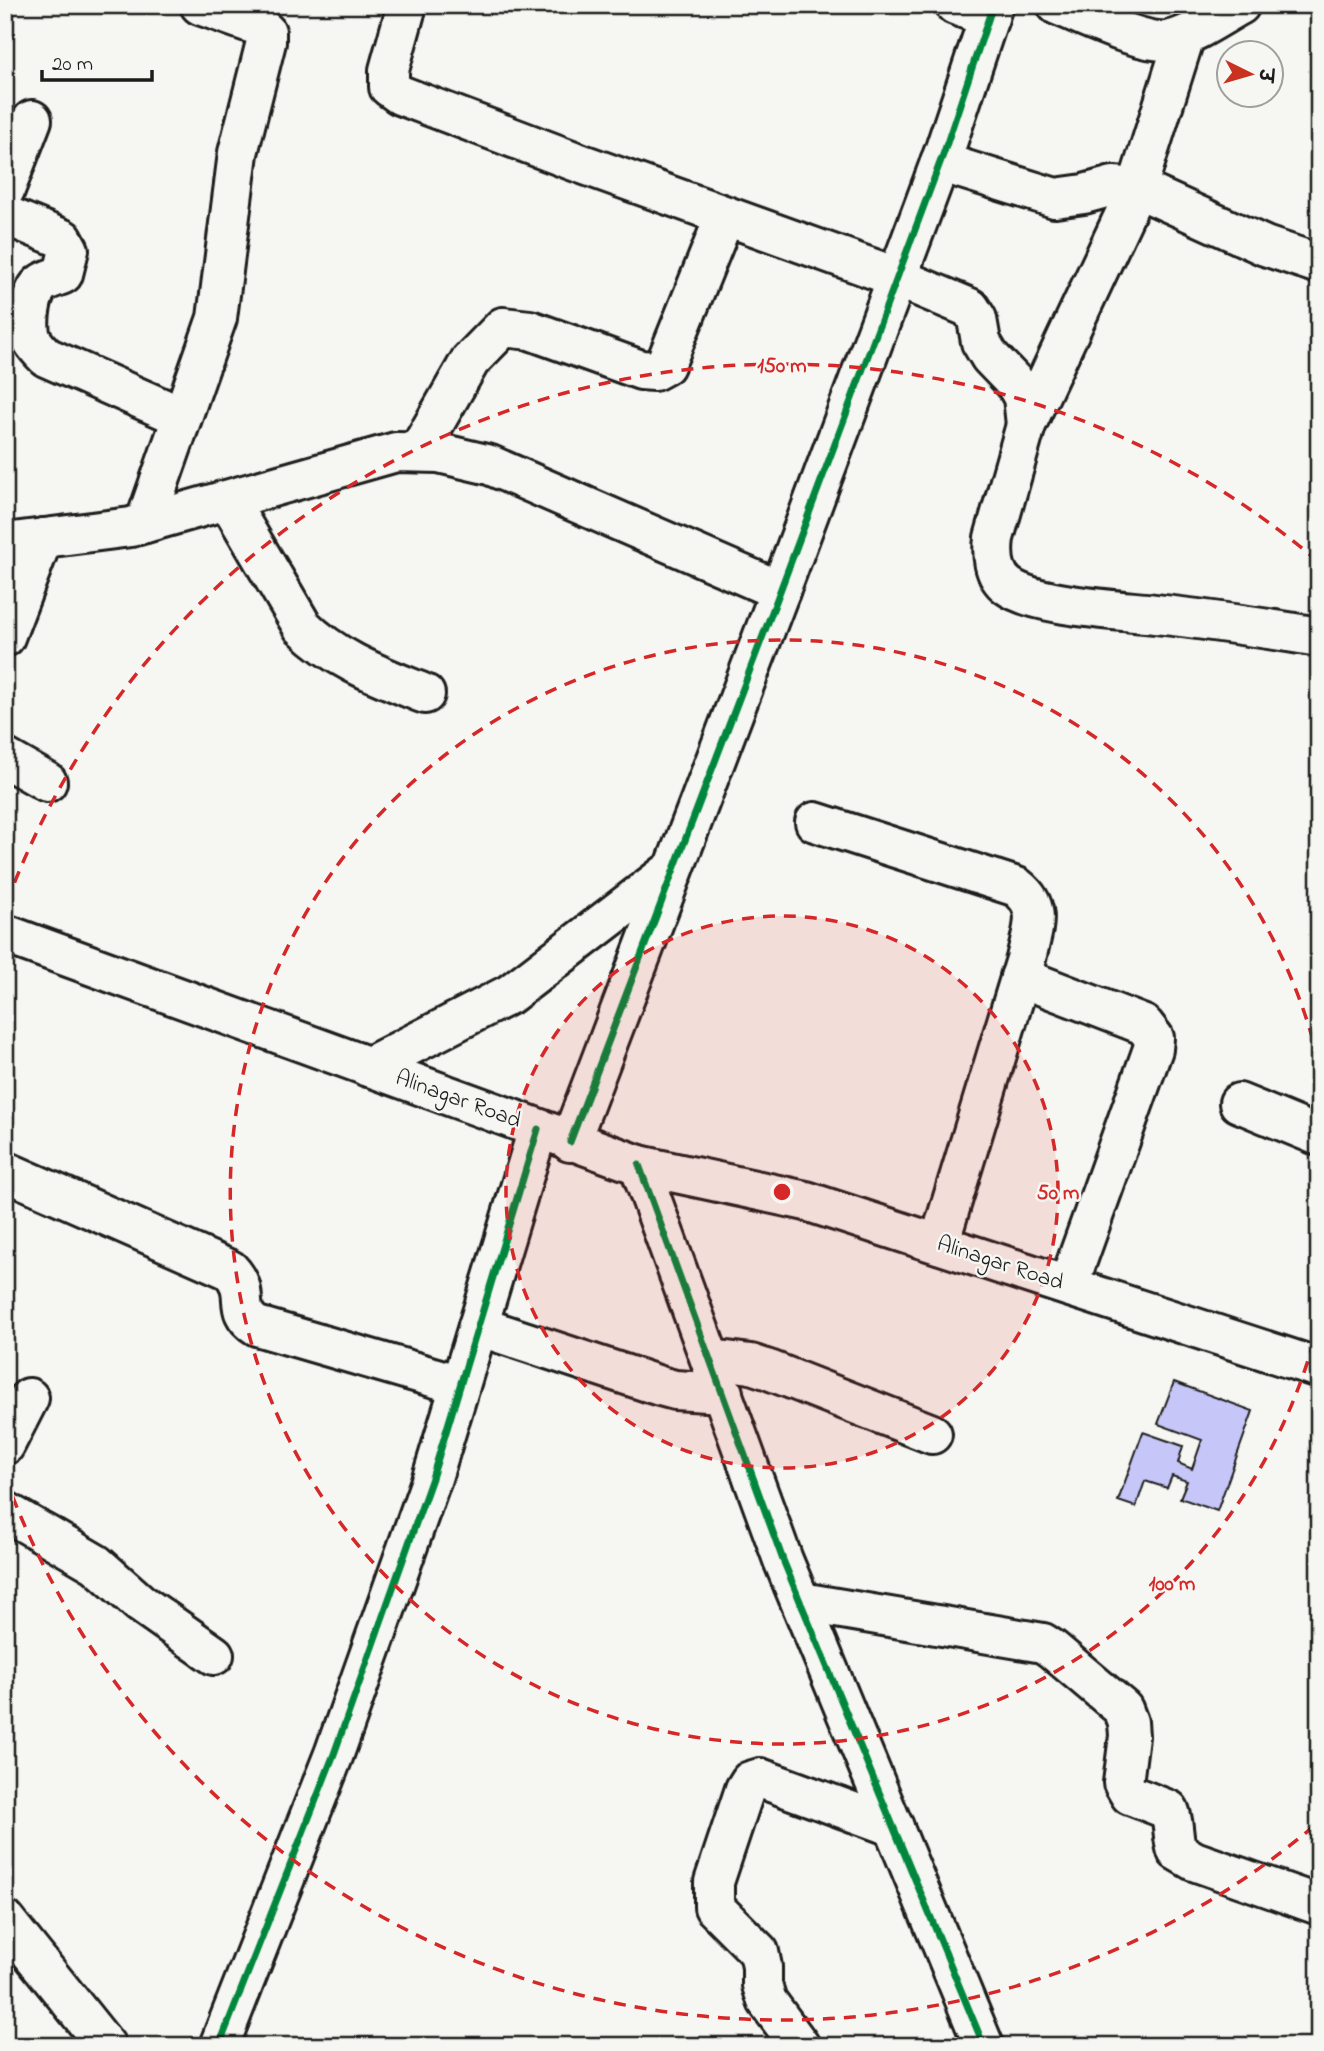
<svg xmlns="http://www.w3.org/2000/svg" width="1324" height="2051" font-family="'Indie Flower','Playpen Sans Deva',sans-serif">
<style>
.building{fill:#c6c6f8;stroke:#1c1c1c;stroke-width:2}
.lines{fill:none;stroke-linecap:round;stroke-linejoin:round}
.minor-casing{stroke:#1c1c1c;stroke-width:44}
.major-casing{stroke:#1c1c1c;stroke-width:44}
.minor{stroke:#f6f6f2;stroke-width:38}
.major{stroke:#f6f6f2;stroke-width:38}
.cycleway-casing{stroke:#f6f6f2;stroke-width:11}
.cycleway{stroke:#00873e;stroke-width:7}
.ring{fill:none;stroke:#d62828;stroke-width:3.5;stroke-dasharray:12 9}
.labels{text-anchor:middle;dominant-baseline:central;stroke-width:5;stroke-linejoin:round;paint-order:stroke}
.street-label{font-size:23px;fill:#1c1c1c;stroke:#f6f6f2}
.centre{fill:#d62828;stroke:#f6f6f2;stroke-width:3.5}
.ring-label{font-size:21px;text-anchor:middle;font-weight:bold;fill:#d62828;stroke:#f6f6f2;stroke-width:5;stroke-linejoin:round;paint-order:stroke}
</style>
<rect width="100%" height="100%" fill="#f6f6f2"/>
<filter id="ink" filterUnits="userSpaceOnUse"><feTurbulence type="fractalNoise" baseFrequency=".0143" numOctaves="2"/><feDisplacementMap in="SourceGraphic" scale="14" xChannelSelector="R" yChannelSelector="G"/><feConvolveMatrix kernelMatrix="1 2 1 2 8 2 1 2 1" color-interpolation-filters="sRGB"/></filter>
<g filter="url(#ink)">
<path class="building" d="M1174 1382 1253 1411 1217 1511 1180 1498 1187 1481 1172 1476 1167 1488 1145 1481 1136 1507 1118 1501 1143 1432 1183 1446 1178 1463 1192 1469 1202 1440 1158 1424Z"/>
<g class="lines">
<defs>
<g id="minor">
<path d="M407 5 389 70V87L400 95 574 161 896 277 970 308 977 319 981 342 990 357 1015 383 1023 397 1026 425"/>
<path d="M955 5 989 18"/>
<path d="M1057 5C1083 15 1147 47 1171 40 1195 34 1218 17 1240 5"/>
<path d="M1185 36 1137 188 1026 425 994 538C992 554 993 575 1008 586 1035 606 1120 610 1155 614 1210 620 1264 628 1319 637"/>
<path d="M940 162 1055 198 1084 194 1113 186 1137 188 1265 246 1319 264"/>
<path d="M5 190 32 120"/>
<path d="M5 215 63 239 69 250 63 274C57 277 48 279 42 283 30 291 26 327 32 340 36 347 41 352 46 357L182 417"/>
<path d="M418 452 470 361 503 327 530 330 641 370 654 371 665 365 725 216"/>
<path d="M228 500 302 626C337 661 381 676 425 694"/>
<path d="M145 523 217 318 238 153 266 42V32L259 26 200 5"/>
<path d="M5 543 131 527 396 452 439 453 490 465 780 591"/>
<path d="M5 637 43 538"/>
<path d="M5 758 47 782"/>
<path d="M815 822 1017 887C1044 908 1032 930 1026 959L939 1244"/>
<path d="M1020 977 1144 1025 1154 1038 1153 1049 1068 1286"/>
<path d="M368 1067 510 994 673 869"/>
<path d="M1239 1103 1319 1136"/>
<path d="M570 1142 780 591 944 152 993 5"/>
<path d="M639 1165 783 1560 984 2046"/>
<path d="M5 1171 230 1270C253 1294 230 1309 257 1326L460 1385"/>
<path d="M478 1326 660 1386 675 1390 723 1393"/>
<path d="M711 1359 751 1364 769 1370 932 1434"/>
<path d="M5 1445 29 1398"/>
<path d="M5 1511 96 1564 140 1603 214 1655"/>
<path d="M801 1602 1043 1643 1052 1649 1123 1709 1128 1722 1129 1736 1123 1783 1130 1795 1169 1810C1175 1824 1172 1837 1177 1851L1194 1861 1319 1905"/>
<path d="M5 1920 106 2046"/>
<path d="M219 2046 334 1754 432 1478 538 1129"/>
<path d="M800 2046 767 2001 762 1985V1967L759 1952 714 1907V1882L745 1789 750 1781 760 1778 894 1827"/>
</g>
<path id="major" d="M5 934 639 1165 806 1201 1319 1368"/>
</defs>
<use href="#minor" class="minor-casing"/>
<use href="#major" class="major-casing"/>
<use href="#minor" class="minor"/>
<use href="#major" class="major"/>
<defs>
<g id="cycleway">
<path d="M570 1142 780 591 944 152 993 5"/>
<path d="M639 1165 783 1560 984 2046"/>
<path d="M219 2046 334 1754 432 1478 538 1129"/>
</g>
</defs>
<use href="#cycleway" class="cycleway-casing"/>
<use href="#cycleway" class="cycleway"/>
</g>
</g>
<circle cx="782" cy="1192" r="276" fill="#d62828" fill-opacity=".12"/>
<g class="ring">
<circle cx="782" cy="1192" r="276"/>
<path d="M1319 1321A552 552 0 1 1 1319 1063"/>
<path d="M1314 1826A827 827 0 0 1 7 1482M7 902A827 827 0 0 1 1314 558"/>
</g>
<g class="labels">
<g class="street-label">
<text transform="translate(458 1100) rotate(20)">Alinagar Road</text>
<text transform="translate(1000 1264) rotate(18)">Alinagar Road</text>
</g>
</g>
<circle cx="782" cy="1192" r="10" class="centre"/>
<g class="ring-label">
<text x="782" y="372">150 m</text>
<text x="1058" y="1199">50 m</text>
<text x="1172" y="1590">100 m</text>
</g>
<rect width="1324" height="2051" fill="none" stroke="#f6f6f2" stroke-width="28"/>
<rect x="14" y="14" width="1296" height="2023" fill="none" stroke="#1c1c1c" stroke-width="2.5" filter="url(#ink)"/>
<g transform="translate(1250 74) rotate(95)"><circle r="33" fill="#f6f6f2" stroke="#9f9f9c" stroke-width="2"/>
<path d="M0-5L12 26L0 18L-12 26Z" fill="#c8321e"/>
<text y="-10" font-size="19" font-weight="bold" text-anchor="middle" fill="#1c1c1c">उ</text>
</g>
<path d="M42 70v10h110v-10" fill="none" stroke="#1c1c1c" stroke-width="3.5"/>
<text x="52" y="70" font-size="21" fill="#1c1c1c" stroke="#f6f6f2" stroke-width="5" paint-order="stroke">20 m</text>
</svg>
